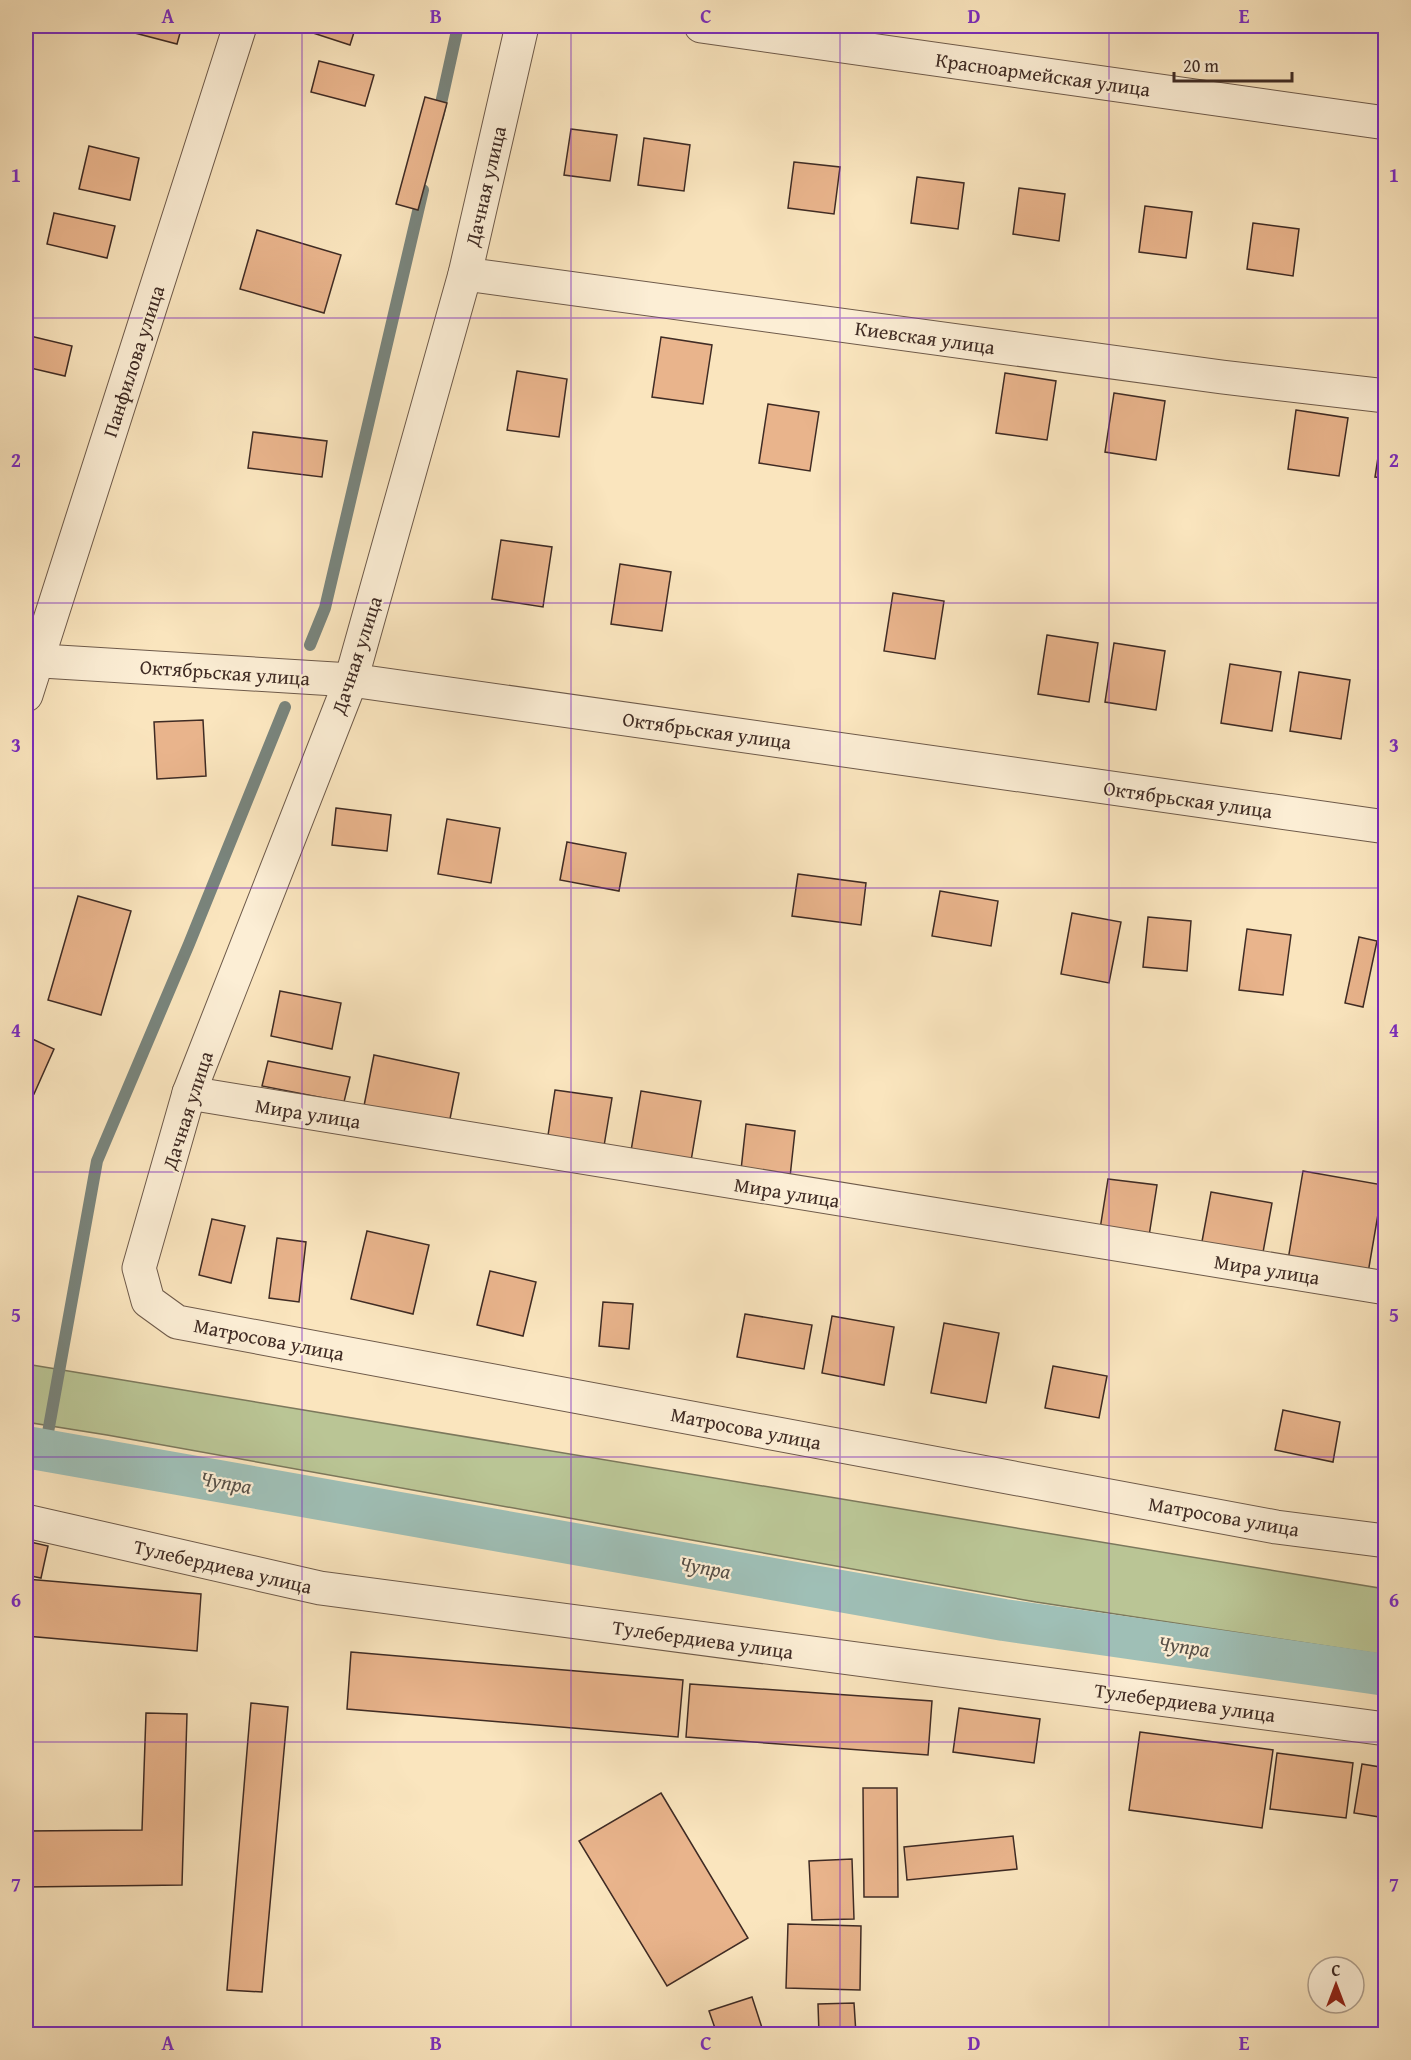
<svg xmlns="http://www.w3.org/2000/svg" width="1411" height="2060" font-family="'Gentium Book Plus',serif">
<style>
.green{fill:#bac595;stroke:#7c785c;stroke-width:1.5}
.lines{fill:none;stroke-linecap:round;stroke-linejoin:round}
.stream{stroke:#79847c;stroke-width:12}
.canal{stroke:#9fbfb6;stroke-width:42}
.building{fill:#e9b48c;stroke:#3f2b24;stroke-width:1.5}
.minor-casing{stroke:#6e5a4a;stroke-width:35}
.tertiary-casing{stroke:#6e5a4a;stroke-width:35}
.minor{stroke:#fceed5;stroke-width:33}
.tertiary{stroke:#fceed5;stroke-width:33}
.grid{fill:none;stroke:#7b2cbf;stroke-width:1.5;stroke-opacity:0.55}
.labels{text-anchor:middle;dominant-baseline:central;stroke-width:4.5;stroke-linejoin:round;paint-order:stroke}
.street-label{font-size:20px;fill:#3f2b24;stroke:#fceed5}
.water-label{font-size:21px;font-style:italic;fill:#575048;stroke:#fceed5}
.neatline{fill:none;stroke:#7b2cbf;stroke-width:2}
.grid-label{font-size:20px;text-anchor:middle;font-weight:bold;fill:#7b2cbf}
</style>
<rect width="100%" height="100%" fill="#fae5be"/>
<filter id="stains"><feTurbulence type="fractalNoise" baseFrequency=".00333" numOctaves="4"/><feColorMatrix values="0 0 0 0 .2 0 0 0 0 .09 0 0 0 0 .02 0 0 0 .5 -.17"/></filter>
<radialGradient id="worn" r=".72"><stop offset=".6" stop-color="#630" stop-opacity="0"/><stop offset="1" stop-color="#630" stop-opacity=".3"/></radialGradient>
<path class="green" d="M26 1364 1385 1589V1655L1036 1602 107 1435 26 1422Z"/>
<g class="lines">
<g class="stream">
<path d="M438 117 458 26"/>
<path d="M310 645 325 608 423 190"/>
<path d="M45 1449 97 1161 189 944 285 707"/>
</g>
<path class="canal" d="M26 1447 1004 1620 1386 1675"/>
</g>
<g class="building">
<path d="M108 26H182L177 44Z"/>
<path d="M309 26H356L350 45 307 31Z"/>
<path d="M319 61 374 75 365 106 311 92Z"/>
<path d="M425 97 447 103 418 210 396 204Z"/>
<path d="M571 129 617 135 610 181 564 175Z"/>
<path d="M644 138 690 145 684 191 638 185Z"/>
<path d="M89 146 139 158 130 200 79 189Z"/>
<path d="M794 162 840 167 834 214 788 208Z"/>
<path d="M917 177 964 183 958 229 911 223Z"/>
<path d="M1019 188 1065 194 1059 241 1013 234Z"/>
<path d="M1145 206 1192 212 1186 258 1139 252Z"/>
<path d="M54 213 115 226 107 258 47 244Z"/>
<path d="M1253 223 1299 229 1293 276 1247 269Z"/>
<path d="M257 230 341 255 324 313 240 289Z"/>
<path d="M1386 239V282L1380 281Z"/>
<path d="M26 335 72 346 65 376 26 367Z"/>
<path d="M661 337 712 345 703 404 652 397Z"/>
<path d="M517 371 567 379 559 437 507 430Z"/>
<path d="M1005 373 1056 381 1047 440 996 433Z"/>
<path d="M1114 393 1165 401 1156 460 1105 452Z"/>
<path d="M768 404 819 412 810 471 759 463Z"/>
<path d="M1296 410 1348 418 1339 476 1288 469Z"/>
<path d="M1384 418H1386V478L1375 477Z"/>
<path d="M253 432 327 441 322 477 248 468Z"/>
<path d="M501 540 552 547 543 607 492 599Z"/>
<path d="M620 564 671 572 662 631 611 624Z"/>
<path d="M893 593 944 601 935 659 884 651Z"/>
<path d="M1047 635 1098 643 1089 702 1038 694Z"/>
<path d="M1114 643 1165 651 1156 710 1105 702Z"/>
<path d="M1230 664 1281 672 1272 731 1221 723Z"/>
<path d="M1299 672 1350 680 1341 739 1290 731Z"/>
<path d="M1386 694V736L1379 735Z"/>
<path d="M203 720 206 776 157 779 154 722Z"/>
<path d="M336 808 391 815 387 851 332 845Z"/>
<path d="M447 819 500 828 491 883 438 874Z"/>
<path d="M567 842 626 853 619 891 560 880Z"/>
<path d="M798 874 866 883 861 925 792 916Z"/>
<path d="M940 891 998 901 991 946 932 936Z"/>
<path d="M78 896 131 911 101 1015 48 1000Z"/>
<path d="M1072 913 1121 922 1109 983 1061 974Z"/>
<path d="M1148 917 1191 921 1187 971 1143 967Z"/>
<path d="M1247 929 1291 935 1283 995 1239 990Z"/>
<path d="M1359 937 1377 941 1363 1007 1345 1003Z"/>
<path d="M280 991 341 1003 332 1049 271 1036Z"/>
<path d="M26 1036 54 1049 34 1094 26 1090Z"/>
<path d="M374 1055 459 1073 448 1129 363 1111Z"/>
<path d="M268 1061 350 1077 344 1102 262 1086Z"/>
<path d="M555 1090 612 1098 603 1152 547 1142Z"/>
<path d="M641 1091 701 1101 690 1167 630 1157Z"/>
<path d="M746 1124 795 1131 790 1177 741 1170Z"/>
<path d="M1303 1171 1383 1185 1368 1273 1288 1260Z"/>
<path d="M1108 1179 1157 1185 1149 1236 1100 1229Z"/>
<path d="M1211 1192 1272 1203 1262 1258 1201 1247Z"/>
<path d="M212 1219 245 1226 231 1283 199 1275Z"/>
<path d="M367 1231 429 1245 413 1314 351 1299Z"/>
<path d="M277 1238 306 1242 299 1302 269 1298Z"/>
<path d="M490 1271 536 1282 523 1336 477 1325Z"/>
<path d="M603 1302 633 1304 629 1349 599 1346Z"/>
<path d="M745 1314 812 1325 804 1369 737 1357Z"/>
<path d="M832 1316 894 1327 884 1385 822 1373Z"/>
<path d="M944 1323 999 1333 986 1403 931 1393Z"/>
<path d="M1053 1366 1107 1376 1099 1418 1045 1408Z"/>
<path d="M1283 1410 1340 1422 1333 1462 1275 1450Z"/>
<path d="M26 1541 48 1546 41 1578 26 1575Z"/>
<path d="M26 1579 201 1594 197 1651 26 1636Z"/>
<path d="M351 1652 683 1680 678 1737 347 1709Z"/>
<path d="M690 1684 932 1701 928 1755 686 1737Z"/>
<path d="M251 1703 288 1707 262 1992 227 1990Z"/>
<path d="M959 1708 1040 1719 1034 1763 953 1752Z"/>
<path d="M146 1713 187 1714 182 1885 26 1887V1831L142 1830Z"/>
<path d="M1140 1732 1273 1750 1262 1828 1129 1810Z"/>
<path d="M1277 1753 1353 1763 1346 1818 1270 1809Z"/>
<path d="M1362 1764 1386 1768V1818L1354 1813Z"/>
<path d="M863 1788H897L898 1897H864Z"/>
<path d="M661 1793 748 1938 667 1986 579 1841Z"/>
<path d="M1013 1836 1017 1869 907 1880 904 1847Z"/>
<path d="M852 1859 854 1919 812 1920 809 1861Z"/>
<path d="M788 1924 861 1926 860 1990 786 1988Z"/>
<path d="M752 1997 764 2034H717L709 2011Z"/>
<path d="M854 2003 856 2034H819L818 2004Z"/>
</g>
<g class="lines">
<defs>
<g id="minor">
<path d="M522 26 465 274 351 680 189 1093 139 1268 148 1301 177 1322 1276 1527 1386 1541"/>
<path d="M701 26 1386 123"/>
<path d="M465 274 1222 377 1386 396"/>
<path d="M26 660 351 680 1386 827"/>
<path d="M189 1093 1386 1288"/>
<path d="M26 1521 320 1588 1386 1729"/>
</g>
<path id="tertiary" d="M26 695 240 26"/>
</defs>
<use href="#minor" class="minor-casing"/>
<use href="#tertiary" class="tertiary-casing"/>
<use href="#minor" class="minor"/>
<use href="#tertiary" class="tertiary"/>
</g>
<path class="grid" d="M302 26V2034M571 26V2034M840 26V2034M1109 26V2034M26 318H1386M26 603H1386M26 888H1386M26 1172H1386M26 1457H1386M26 1742H1386"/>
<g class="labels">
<g class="street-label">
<text transform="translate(1043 74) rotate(8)">Красноармейская улица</text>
<text transform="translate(485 186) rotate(-77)">Дачная улица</text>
<text transform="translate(925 337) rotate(8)">Киевская улица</text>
<text transform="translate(133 361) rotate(-72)">Панфилова улица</text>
<text transform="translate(356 655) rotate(-72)">Дачная улица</text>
<text transform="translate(225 672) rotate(4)">Октябрьская улица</text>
<text transform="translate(707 730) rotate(8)">Октябрьская улица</text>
<text transform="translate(1188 799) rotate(8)">Октябрьская улица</text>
<text transform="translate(187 1110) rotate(-72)">Дачная улица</text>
<text transform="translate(308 1113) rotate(9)">Мира улица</text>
<text transform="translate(787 1192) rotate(9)">Мира улица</text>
<text transform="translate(1267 1269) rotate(9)">Мира улица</text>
<text transform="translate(269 1339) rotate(11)">Матросова улица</text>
<text transform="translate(746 1428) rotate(11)">Матросова улица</text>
<text transform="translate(1224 1516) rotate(10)">Матросова улица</text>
<text transform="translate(223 1566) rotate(13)">Тулебердиева улица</text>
<text transform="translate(703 1639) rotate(8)">Тулебердиева улица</text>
<text transform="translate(1185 1702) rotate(8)">Тулебердиева улица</text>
</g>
<g class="water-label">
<text transform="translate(226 1482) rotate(10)">Чупра</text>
<text transform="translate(705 1567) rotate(10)">Чупра</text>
<text transform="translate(1184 1646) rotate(8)">Чупра</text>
</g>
</g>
<rect width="1411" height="2060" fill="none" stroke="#fae5be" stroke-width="66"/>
<g transform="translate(1336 1985)"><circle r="28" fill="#fceed5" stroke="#b0a08e" stroke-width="1.5"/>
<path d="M0-4.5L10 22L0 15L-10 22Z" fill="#8f2418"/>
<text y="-9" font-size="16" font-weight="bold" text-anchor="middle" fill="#3f2b24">С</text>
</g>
<path d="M1174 72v9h118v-9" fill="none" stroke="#3f2b24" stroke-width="3"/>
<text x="1183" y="72" font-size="18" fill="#3f2b24" stroke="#fceed5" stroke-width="4.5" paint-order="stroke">20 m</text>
<rect x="33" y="33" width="1345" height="1994" class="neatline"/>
<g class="grid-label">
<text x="168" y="23">A</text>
<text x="436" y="23">B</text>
<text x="706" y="23">C</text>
<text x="974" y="23">D</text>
<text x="1244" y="23">E</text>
<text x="16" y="182">1</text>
<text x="1394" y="182">1</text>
<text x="16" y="467">2</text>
<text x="1394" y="467">2</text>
<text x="16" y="752">3</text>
<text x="1394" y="752">3</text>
<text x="16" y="1037">4</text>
<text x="1394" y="1037">4</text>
<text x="16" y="1322">5</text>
<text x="1394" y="1322">5</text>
<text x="16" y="1607">6</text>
<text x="1394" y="1607">6</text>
<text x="16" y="1891">7</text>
<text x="1394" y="1891">7</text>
<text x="168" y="2050">A</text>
<text x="436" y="2050">B</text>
<text x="706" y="2050">C</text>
<text x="974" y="2050">D</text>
<text x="1244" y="2050">E</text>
</g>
<rect width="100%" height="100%" filter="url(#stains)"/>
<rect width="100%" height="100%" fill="url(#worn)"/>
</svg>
